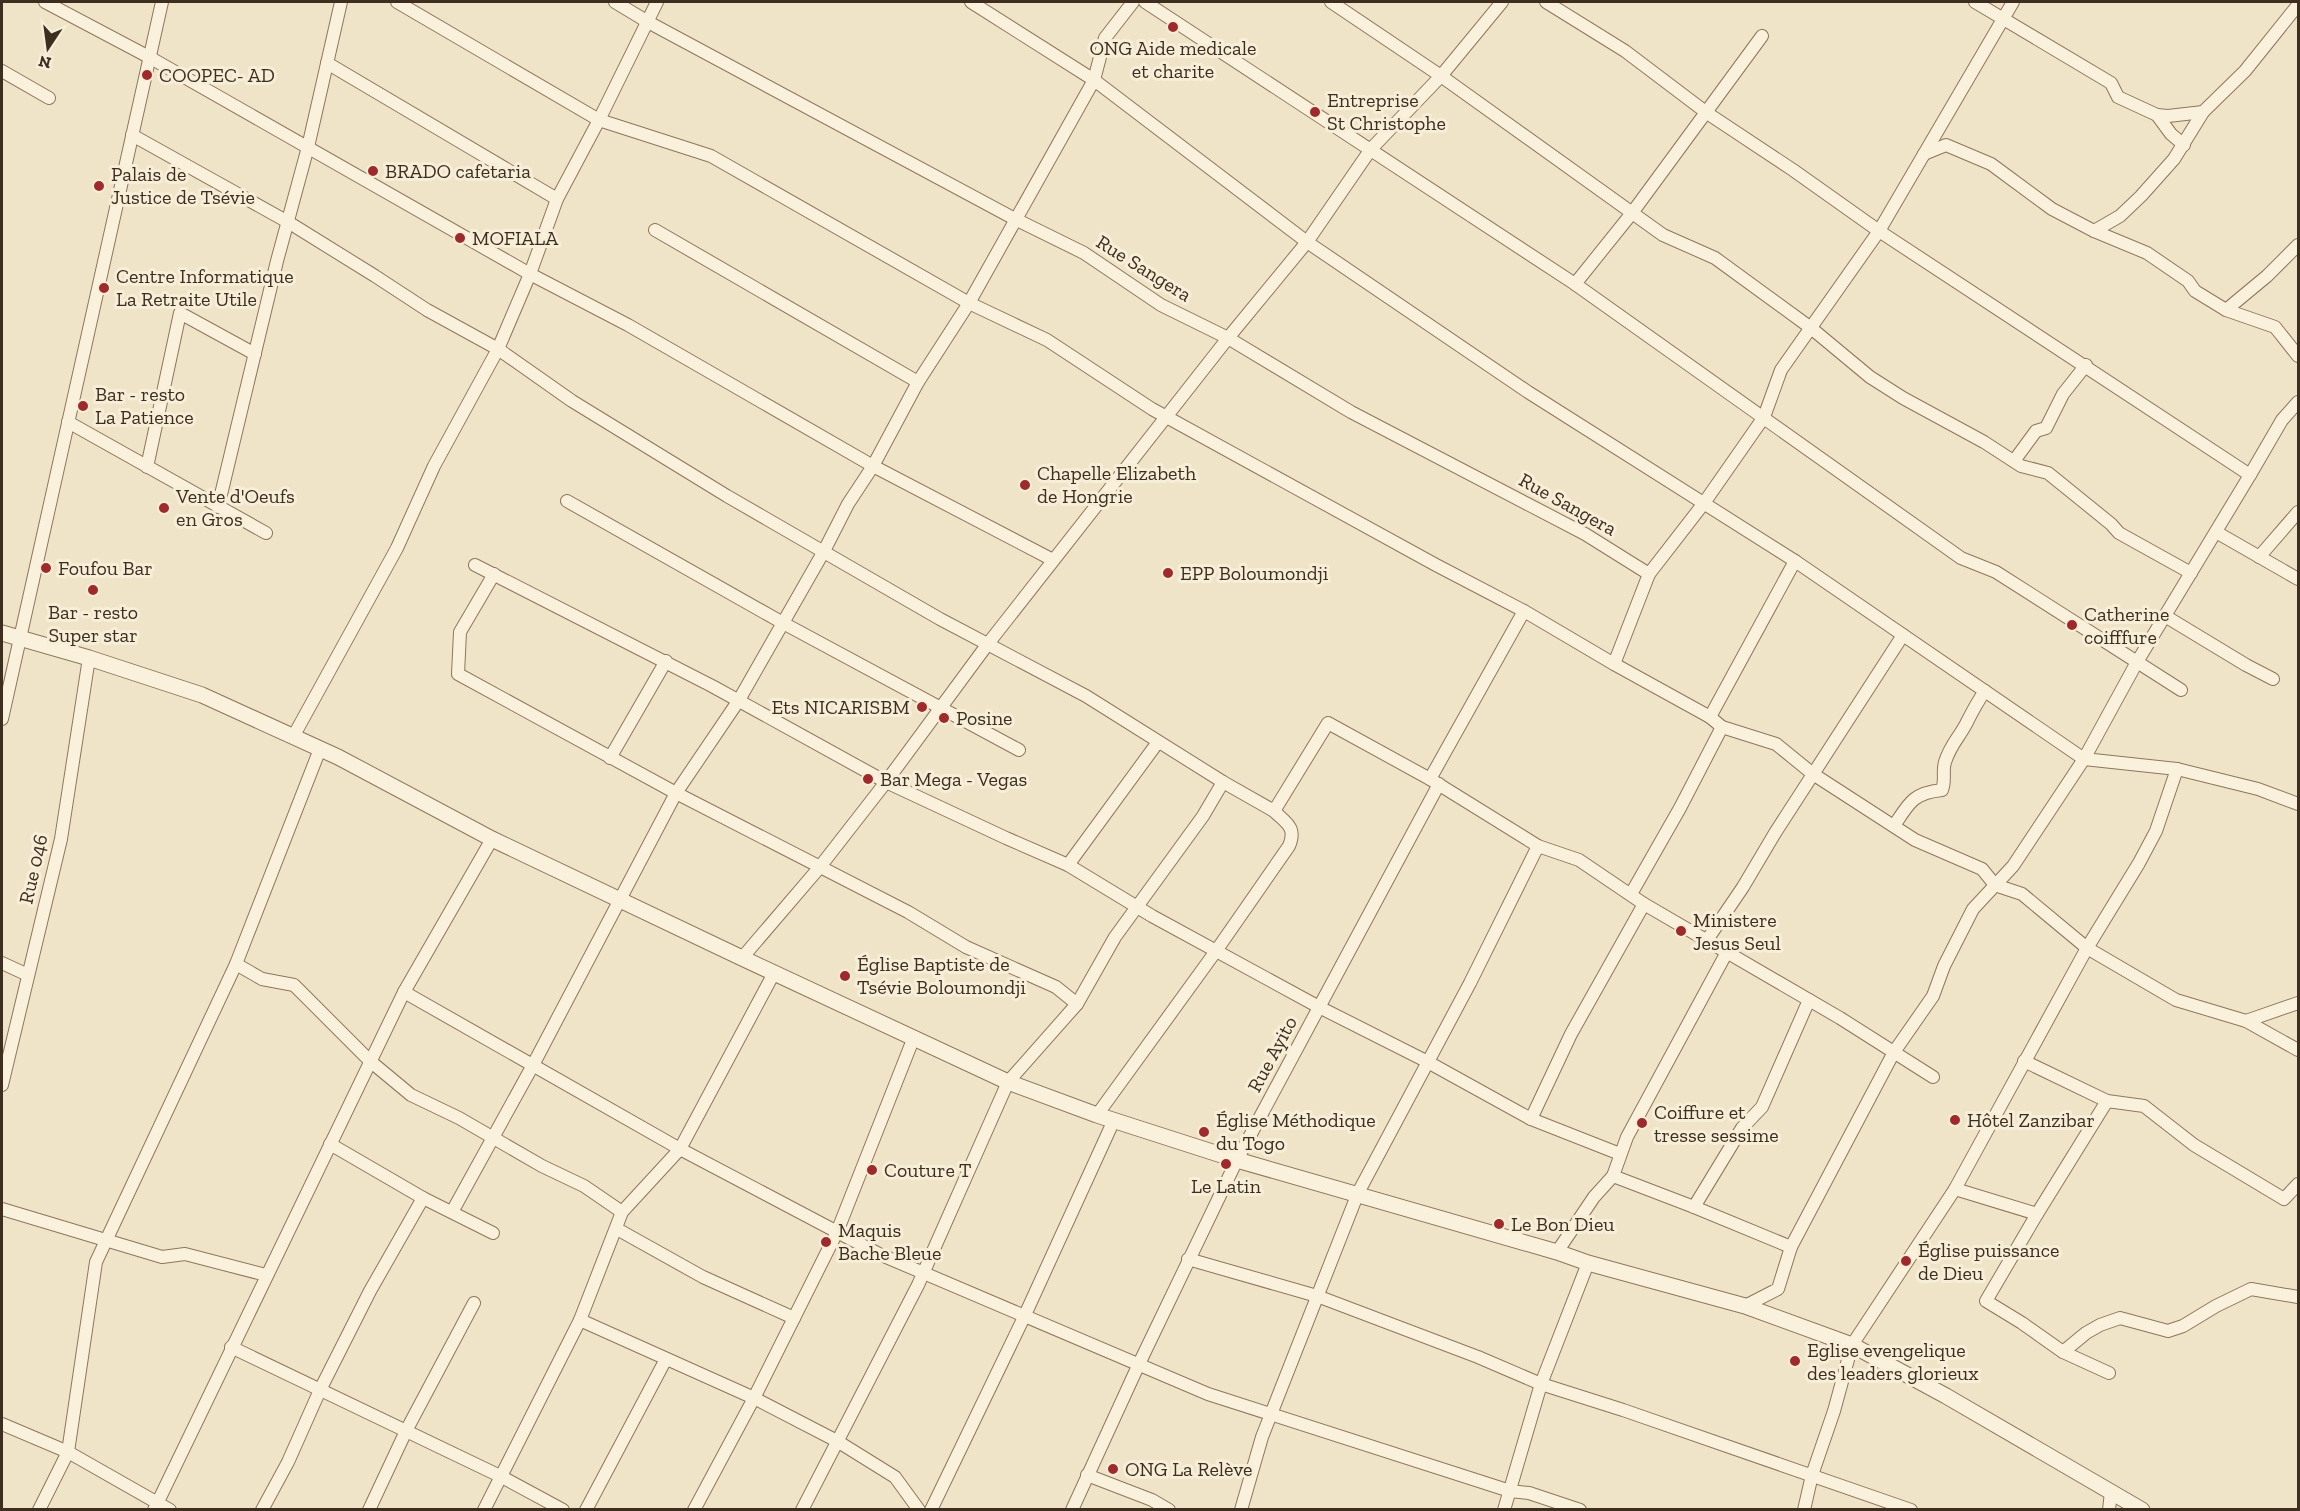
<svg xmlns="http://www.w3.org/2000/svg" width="2300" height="1511" font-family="'Zilla Slab',serif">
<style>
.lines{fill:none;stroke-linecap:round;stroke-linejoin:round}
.minor-casing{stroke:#8d765c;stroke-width:14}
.tertiary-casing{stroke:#8d765c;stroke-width:17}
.minor{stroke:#faf1dc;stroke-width:12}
.tertiary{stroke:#faf1dc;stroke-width:15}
.poi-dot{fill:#9e2a2b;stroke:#f7eed8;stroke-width:2}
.labels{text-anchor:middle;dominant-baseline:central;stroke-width:6;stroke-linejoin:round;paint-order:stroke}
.poi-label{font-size:20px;fill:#3d2e20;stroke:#f7eed8;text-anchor:start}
.street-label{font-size:20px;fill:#3d2e20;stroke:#f7eed8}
</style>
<rect width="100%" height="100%" fill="#f0e4c8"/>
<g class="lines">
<defs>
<g id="minor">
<path d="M45 2 149 57 530 274 628 325 873 466 1053 560"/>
<path d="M397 2 599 120 711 156 969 303 1047 340 1152 409 1436 565 1524 611 1614 664 1710 717 1795 561"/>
<path d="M615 2 648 22 1015 219 1084 253 1161 305 1228 338 1351 412 1585 534 1649 574"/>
<path d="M971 2 1094 80 1307 242 1528 392 1795 561 2084 759 2177 769 2258 789 2298 804"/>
<path d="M1145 2 1575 284 1961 558 1996 572 2181 690"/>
<path d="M1331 2 1441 76 1663 235 1715 258 1811 328 1870 377 1903 398 1984 442 2021 466 2048 473 2111 524 2119 533 2191 573"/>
<path d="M1546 2 1625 51 1707 113 1793 170 1879 231 2250 475 2137 662 2084 759 2013 866 1973 909 1944 966 1933 996 1894 1052 1791 1247 1778 1289 1745 1306"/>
<path d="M1975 2 2111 83 2118 97 2157 115 2171 134 2184 145"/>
<path d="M327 63 557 199"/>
<path d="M2 71 49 98"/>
<path d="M2157 115 2168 116 2203 112"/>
<path d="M132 135 288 222 375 276 427 310 498 349 572 401 727 496 940 619 1086 696 1223 782 1274 811 1328 723 1430 779 1538 846 1579 860 1644 904 1840 1018 1933 1077"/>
<path d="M1924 154 1946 145 1991 164 2052 209 2094 231 2147 253 2188 281 2195 291 2226 310 2275 327 2298 356"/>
<path d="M655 230 918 382"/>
<path d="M2094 231 2120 216 2141 196 2174 159 2203 112 2245 71 2298 5"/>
<path d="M1575 284 1632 213 1762 36"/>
<path d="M2226 310 2267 276 2298 245"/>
<path d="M68 422 266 533"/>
<path d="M2014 461 2036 431 2046 428 2063 394 2086 365"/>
<path d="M147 467 180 313 255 354"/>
<path d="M2250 475 2282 420 2298 402"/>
<path d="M567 501 783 623 1019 750"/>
<path d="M218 507 277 261 308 147 341 2"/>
<path d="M2216 532 2298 579"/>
<path d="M2259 557 2298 512"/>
<path d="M475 565 712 686 886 782 1006 838 1068 865 1152 916 1319 1007 1426 1061 1531 1119 1620 1154"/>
<path d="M2165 616 2246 665 2273 679"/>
<path d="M1614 664 1649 574 1704 503 1764 417 1781 370 1879 231 2013 2"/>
<path d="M1710 717 1722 727 1776 744 1813 774 1915 840 1982 869 1995 885 2022 894 2087 948 2176 1000 2246 1021 2298 1050"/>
<path d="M2 719 162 2"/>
<path d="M293 737 397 548 434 466 498 349 530 274 557 199 599 120 657 2"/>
<path d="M610 758 666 661"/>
<path d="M1430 779 1524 611"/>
<path d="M1894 826C1909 803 1913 793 1942 790 1946 780 1942 772 1945 762 1951 744 1958 739 1966 724 1972 712 1977 702 1985 691"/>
<path d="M1068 865 1158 742"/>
<path d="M1631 894 1680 808 1722 727"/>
<path d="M1707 940 1743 887 1775 833 1903 635"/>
<path d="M742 958 819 868 886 782 987 645 1228 338 1307 242 1371 149 1441 76 1502 2"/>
<path d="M2 963 28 975"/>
<path d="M236 964 262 979 294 985 370 1061 411 1095 459 1118 542 1166 584 1186 622 1212"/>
<path d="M404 992 492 839"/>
<path d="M1077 1004 1056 987 966 947 908 912 676 793 739 700 824 551 848 504 873 466 918 382 969 303 1094 80 1105 38 1133 2"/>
<path d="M2246 1021 2298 1003"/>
<path d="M2024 1061 2107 1101"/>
<path d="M2 1085 61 839 89 658"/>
<path d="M1097 1115 1216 951 1289 846C1297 827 1286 823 1274 811"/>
<path d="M1531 1119 1571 1034 1644 904"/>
<path d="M330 1144 423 1198 493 1233"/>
<path d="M1613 1176 1694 1207 1791 1247"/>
<path d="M1955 1189 2037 1214 2107 1101 2144 1106 2194 1145 2284 1199 2298 1184"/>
<path d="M1694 1207 1742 1128 1762 1107 1809 1000"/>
<path d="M2 1209 162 1257 185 1254 266 1275"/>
<path d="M452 1212 533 1065 676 793 458 674 460 632 494 574"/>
<path d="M2037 1214 1986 1301 2022 1323 2063 1352 2109 1373"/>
<path d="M617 1229 703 1277 794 1318"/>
<path d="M1557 1252 1594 1197 1613 1176 1627 1137 1727 952"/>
<path d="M1188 1259 1317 1296 1478 1357 1541 1384 1623 1410 1911 1510"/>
<path d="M580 1320 754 1398 837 1441 895 1477 919 1510"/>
<path d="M231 1347 500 1476 563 1510"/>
<path d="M2063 1352 2086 1333 2100 1325 2120 1318 2168 1331 2183 1326 2216 1306 2251 1289 2298 1297"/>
<path d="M2 1424 68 1452 170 1510"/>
<path d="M1087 1475 1152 1500 1169 1510"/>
<path d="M39 1510 68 1452 96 1262 236 964 320 749"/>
<path d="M154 1510 404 992 680 1149 879 1254 1208 1394 1510 1491 1529 1493 1580 1510"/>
<path d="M262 1510 288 1462 320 1390 370 1291 423 1198"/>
<path d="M369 1510 406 1431 474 1303"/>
<path d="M484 1510 580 1320 622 1212 680 1149 774 973"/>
<path d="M586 1510 666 1359"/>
<path d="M694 1510 754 1398 837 1232 914 1037"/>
<path d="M802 1510 918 1285 1008 1082 1077 1004 1115 937 1203 816 1223 782"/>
<path d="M931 1510 1025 1315 1114 1120"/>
<path d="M1072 1510 1138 1366 1237 1160 1439 784"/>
<path d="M1241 1510 1262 1437 1358 1193 1470 983 1538 846"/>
<path d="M1504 1510 1541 1384 1588 1263"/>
<path d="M1804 1510 1812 1475 1834 1411 1852 1345 1955 1189 2087 948 2139 863 2156 831 2177 769"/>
<path d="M2109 1510 2111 1492"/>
</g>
<path id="tertiary" d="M2 633 89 658 202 695 338 757 492 839 742 958 1008 1082 1097 1115 1237 1160 1557 1252 1588 1263 1745 1306 1852 1345 1946 1396 2142 1510"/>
</defs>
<use href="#minor" class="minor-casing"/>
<use href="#tertiary" class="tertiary-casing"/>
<use href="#minor" class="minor"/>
<use href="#tertiary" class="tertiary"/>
</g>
<g class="poi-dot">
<circle cx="1173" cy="27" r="6"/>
<circle cx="147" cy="75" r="6"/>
<circle cx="1315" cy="112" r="6"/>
<circle cx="373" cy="171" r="6"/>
<circle cx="99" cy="186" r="6"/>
<circle cx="460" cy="238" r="6"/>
<circle cx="104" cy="288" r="6"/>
<circle cx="83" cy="406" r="6"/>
<circle cx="1025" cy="485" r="6"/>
<circle cx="164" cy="508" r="6"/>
<circle cx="46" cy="568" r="6"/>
<circle cx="1168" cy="573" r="6"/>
<circle cx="93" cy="590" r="6"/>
<circle cx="2072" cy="625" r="6"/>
<circle cx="922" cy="707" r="6"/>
<circle cx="944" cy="718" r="6"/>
<circle cx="868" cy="779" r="6"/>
<circle cx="1681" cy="931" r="6"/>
<circle cx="845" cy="976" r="6"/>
<circle cx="1955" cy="1120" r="6"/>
<circle cx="1642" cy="1123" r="6"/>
<circle cx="1204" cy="1132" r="6"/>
<circle cx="1226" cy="1164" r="6"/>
<circle cx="872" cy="1170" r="6"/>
<circle cx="1499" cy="1224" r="6"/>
<circle cx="826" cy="1242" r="6"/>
<circle cx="1906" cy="1261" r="6"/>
<circle cx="1795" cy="1361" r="6"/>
<circle cx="1113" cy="1469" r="6"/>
</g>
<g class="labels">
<g class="poi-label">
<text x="1173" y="48" text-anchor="middle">ONG Aide medicale<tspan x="1173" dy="23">et charite</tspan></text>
<text x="159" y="75">COOPEC- AD</text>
<text x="1327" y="100">Entreprise<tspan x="1327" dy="23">St Christophe</tspan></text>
<text x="385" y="171">BRADO cafetaria</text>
<text x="111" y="174">Palais de<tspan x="111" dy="23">Justice de Tsévie</tspan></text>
<text x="472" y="238">MOFIALA</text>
<text x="116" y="276">Centre Informatique<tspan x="116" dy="23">La Retraite Utile</tspan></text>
<text x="95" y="394">Bar - resto<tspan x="95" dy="23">La Patience</tspan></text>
<text x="1037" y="473">Chapelle Elizabeth<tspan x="1037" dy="23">de Hongrie</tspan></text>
<text x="176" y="496">Vente d'Oeufs<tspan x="176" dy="23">en Gros</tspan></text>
<text x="58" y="568">Foufou Bar</text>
<text x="1180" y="573">EPP Boloumondji</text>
<text x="93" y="612" text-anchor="middle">Bar - resto<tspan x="93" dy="23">Super star</tspan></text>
<text x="2084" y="614">Catherine<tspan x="2084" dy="23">coifffure</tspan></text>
<text x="910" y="707" text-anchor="end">Ets NICARISBM</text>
<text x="956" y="718">Posine</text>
<text x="880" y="779">Bar Mega - Vegas</text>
<text x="1693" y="920">Ministere<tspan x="1693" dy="23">Jesus Seul</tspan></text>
<text x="857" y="964">Église Baptiste de<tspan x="857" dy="23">Tsévie Boloumondji</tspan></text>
<text x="1654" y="1112">Coiffure et<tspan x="1654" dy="23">tresse sessime</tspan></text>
<text x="1216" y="1120">Église Méthodique<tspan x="1216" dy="23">du Togo</tspan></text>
<text x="1967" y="1120">Hôtel Zanzibar</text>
<text x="884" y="1170">Couture T</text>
<text x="1226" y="1186" text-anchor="middle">Le Latin</text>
<text x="1511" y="1224">Le Bon Dieu</text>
<text x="838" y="1230">Maquis<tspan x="838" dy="23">Bache Bleue</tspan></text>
<text x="1918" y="1250">Église puissance<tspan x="1918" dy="23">de Dieu</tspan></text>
<text x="1807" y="1350">Eglise evengelique<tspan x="1807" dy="23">des leaders glorieux</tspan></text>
<text x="1125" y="1469">ONG La Relève</text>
</g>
<g class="street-label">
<text transform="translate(1144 268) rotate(32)">Rue Sangera</text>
<text transform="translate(1568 504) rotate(29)">Rue Sangera</text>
<text transform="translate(33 869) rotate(-77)">Rue 046</text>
<text transform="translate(1272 1054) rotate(-62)">Rue Ayito</text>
</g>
</g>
<rect width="2300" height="1511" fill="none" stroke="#3d2e20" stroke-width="6"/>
<g transform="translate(48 48) rotate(193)" stroke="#f7eed8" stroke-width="4.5" paint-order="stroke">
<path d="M0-4.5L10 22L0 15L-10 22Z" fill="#3d2e20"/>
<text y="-9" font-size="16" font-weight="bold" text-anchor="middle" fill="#3d2e20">N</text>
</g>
</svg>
